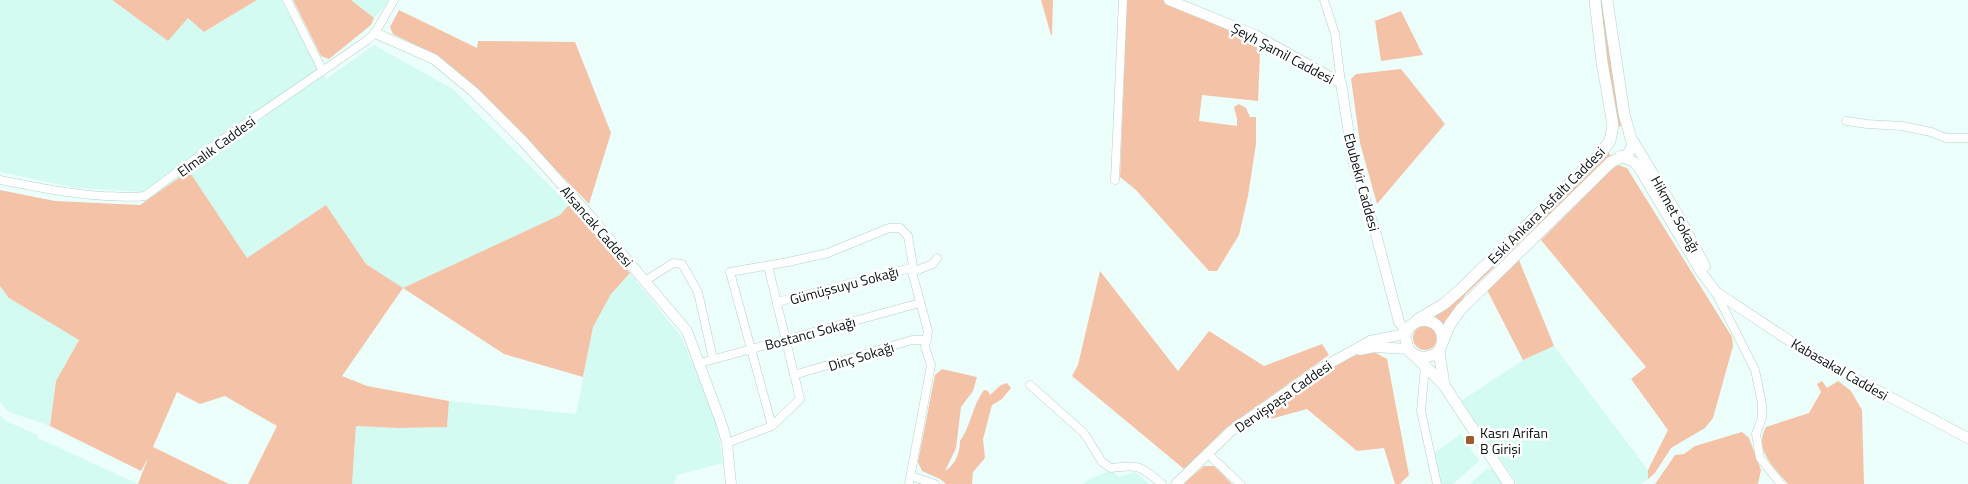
<svg xmlns="http://www.w3.org/2000/svg" width="1968" height="484" font-family="'Titillium Web',sans-serif">
<style>
.built{fill:#d4fbf1}
.green{fill:#f4c3a7}
.lines{fill:none;stroke-linecap:round;stroke-linejoin:round}
.street-casing{stroke:#b4d1ca;stroke-width:9}
.secondary-casing{stroke:#b4d1ca;stroke-width:11}
.primary-casing{stroke:#b4d1ca;stroke-width:12}
.street{stroke:#fff;stroke-width:8}
.secondary{stroke:#fff;stroke-width:10}
.primary{stroke:#fff;stroke-width:11}
.poi-dot{fill:#9e592c;stroke:#fff;stroke-width:2}
.labels{text-anchor:middle;dominant-baseline:central;stroke-width:5;stroke-linejoin:round;paint-order:stroke}
.street-label{font-size:14px;fill:#081210;stroke:#fff}
.poi-label{font-size:14px;fill:#081210;stroke:#fff;text-anchor:start}
</style>
<rect width="100%" height="100%" fill="#edfffa"/>
<g class="built">
<path d="M0 0H111L168 40 189 17 205 32 257 0H281L326 79 374 45 453 89 569 205 560 215 403 288 366 264 326 206 247 258 189 171 148 201 142 192 76 188 0 172Z"/>
<path d="M351 0H388L384 7 374 18Z"/>
<path d="M630 273 680 335 716 416 723 463 677 475 674 484H352L356 426 398 428 447 427 449 401 576 414 593 327 611 294Z"/>
<path d="M0 286 9 298 79 339 56 381 50 426 9 412 0 402Z"/>
<path d="M1554 346 1648 470V479L1641 484H1517L1461 401 1523 360Z"/>
<path d="M0 415 6 421 38 435V438L138 484H0Z"/>
<path d="M1461 434 1479 461 1453 484H1442L1434 453Z"/>
<path d="M1487 468 1492 469 1502 484H1470Z"/>
<path d="M1111 470 1119 477 1135 472 1149 484H1083L1088 480Z"/>
</g>
<g class="green">
<path d="M112 0H257L204 32 188 18 168 41Z"/>
<path d="M293 0H351L374 18 371 25 329 59 321 56Z"/>
<path d="M1041 0H1053L1052 35H1051Z"/>
<path d="M1127 0H1162L1254 42 1260 54 1258 101 1202 95 1199 121 1237 126V119L1234 107 1239 104 1246 108 1250 117H1256V144L1248 196 1239 235 1217 271H1209L1136 190 1120 177Z"/>
<path d="M1599 0H1603L1606 34 1622 126 1617 127Z"/>
<path d="M399 10 477 48 478 41 575 42 611 133 589 204 478 89 436 55 393 34 390 27Z"/>
<path d="M1401 11 1423 55 1381 61 1375 21Z"/>
<path d="M1401 69 1445 124 1377 204 1360 143 1351 79 1356 74Z"/>
<path d="M1608 152 1611 156 1466 294 1444 325 1434 317 1445 310Z"/>
<path d="M1618 165 1627 168 1732 337 1733 346 1713 418 1705 428 1671 448 1655 473 1648 479V470L1668 430 1631 379 1646 367 1541 240 1611 170Z"/>
<path d="M189 171 247 258 326 205 366 264 403 288 560 215 569 205 630 273 611 294 593 327 583 377 504 354 403 288 342 376 367 386 449 401 447 427 398 428 356 426 352 484H248L277 426 225 396 200 404 177 392 153 447 229 484H138L148 458 141 471 50 426 56 381 79 340 9 298 0 286V190L55 201 140 205Z"/>
<path d="M1519 260 1554 346 1523 360 1487 290Z"/>
<path d="M1100 271 1178 371 1209 331 1264 366 1322 344 1329 355 1227 427 1184 469 1072 376 1078 365Z"/>
<circle cx="1425" cy="338" r="12"/>
<path d="M1362 353H1376L1387 359 1409 475 1400 484H1395L1384 448 1357 451 1307 409 1267 420 1262 417 1341 361Z"/>
<path d="M942 369 977 377 973 391 961 407 956 448 945 471C955 465 960 453 960 441 971 426 972 406 984 390L988 391 990 395 1001 385 1007 383 1011 388 1002 399 992 405 983 439 985 458 973 472 972 484H946L940 479 922 471 918 462 935 375Z"/>
<path d="M1822 381 1827 388 1838 381 1851 391 1862 410 1864 484H1788C1774 467 1753 449 1766 427L1809 413 1821 392 1817 384Z"/>
<path d="M1742 432 1749 438 1761 470 1758 484H1655L1675 455 1684 454 1695 446Z"/>
<path d="M1204 466H1214L1232 484H1183Z"/>
</g>
<g class="lines">
<defs>
<g id="street">
<path d="M287 0 323 71"/>
<path d="M1324 0 1335 34 1341 83"/>
<path d="M1846 121 1867 124 1902 126 1931 132 1946 138H1968"/>
<path d="M0 180C35 187 70 194 105 196 118 196 132 198 145 196L207 150 366 41 375 33 394 0"/>
<path d="M1115 180 1123 0"/>
<path d="M912 272 933 264 937 258"/>
<path d="M645 281 673 263 682 264 698 292 713 359"/>
<path d="M1716 293 1755 370 1762 404V418L1756 434 1760 458 1781 484"/>
<path d="M777 302 911 268"/>
<path d="M700 363 920 303"/>
<path d="M1425 366 1421 411 1437 484"/>
<path d="M794 375 912 340H927"/>
<path d="M1030 385 1084 433 1102 462 1111 468C1140 464 1140 466 1162 484"/>
<path d="M772 426 730 272 788 262 828 253 889 228H900L908 236 913 266 911 268 928 331 925 347 931 365 909 484"/>
<path d="M727 443 772 426 800 399 768 266"/>
<path d="M1208 454 1240 484"/>
<path d="M911 476 935 484"/>
</g>
<g id="secondary">
<path d="M1169 0 1255 35 1341 83 1353 160 1377 238 1399 322 1406 331"/>
<path d="M375 33 434 59 474 92 523 141 590 216 687 331 722 425 727 443 731 484"/>
<path d="M1632 139 1678 215 1705 266"/>
<path d="M1620 156 1634 162 1639 168 1701 272 1716 292 1796 345 1829 365 1968 438"/>
<path d="M1360 350 1374 347 1408 349"/>
<path d="M1176 484 1231 431 1318 370 1370 341 1405 334"/>
</g>
<g id="primary">
<path d="M1417 320 1444 304 1460 290 1599 155 1610 141 1613 125 1602 62 1595 0"/>
<path d="M1442 343C1446 318 1412 311 1405 336L1408 349 1444 385 1509 484"/>
<path d="M1439 351 1444 385"/>
<path d="M1411 353 1422 358 1434 355 1439 351 1450 324 1461 309 1611 162 1627 155 1633 146 1624 114 1607 0"/>
</g>
</defs>
<use href="#street" class="street-casing"/>
<use href="#secondary" class="secondary-casing"/>
<use href="#primary" class="primary-casing"/>
<use href="#street" class="street"/>
<use href="#secondary" class="secondary"/>
<use href="#primary" class="primary"/>
</g>
<rect class="poi-dot" x="1465" y="435" width="10" height="10" rx="2.5"/>
<g class="labels">
<g class="street-label">
<text transform="translate(1283 53) rotate(28)">Şeyh Şamil Caddesi</text>
<text transform="translate(216 146) rotate(-36)">Elmalık Caddesi</text>
<text transform="translate(1362 182) rotate(75)">Ebubekir Caddesi</text>
<text transform="translate(1546 205) rotate(-45)">Eski Ankara Asfaltı Caddesi</text>
<text transform="translate(1676 214) rotate(61)">Hikmet Sokağı</text>
<text transform="translate(597 226) rotate(49)">Alsancak Caddesi</text>
<text transform="translate(844 285) rotate(-15)">Gümüşsuyu Sokağı</text>
<text transform="translate(810 333) rotate(-15)">Bostancı Sokağı</text>
<text transform="translate(861 356) rotate(-17)">Dinç Sokağı</text>
<text transform="translate(1840 369) rotate(30)">Kabasakal Caddesi</text>
<text transform="translate(1283 396) rotate(-35)">Dervişpaşa Caddesi</text>
</g>
<g class="poi-label">
<text x="1480" y="432">Kasrı Arifan<tspan x="1480" dy="16">B Girişi</tspan></text>
</g>
</g>
</svg>
